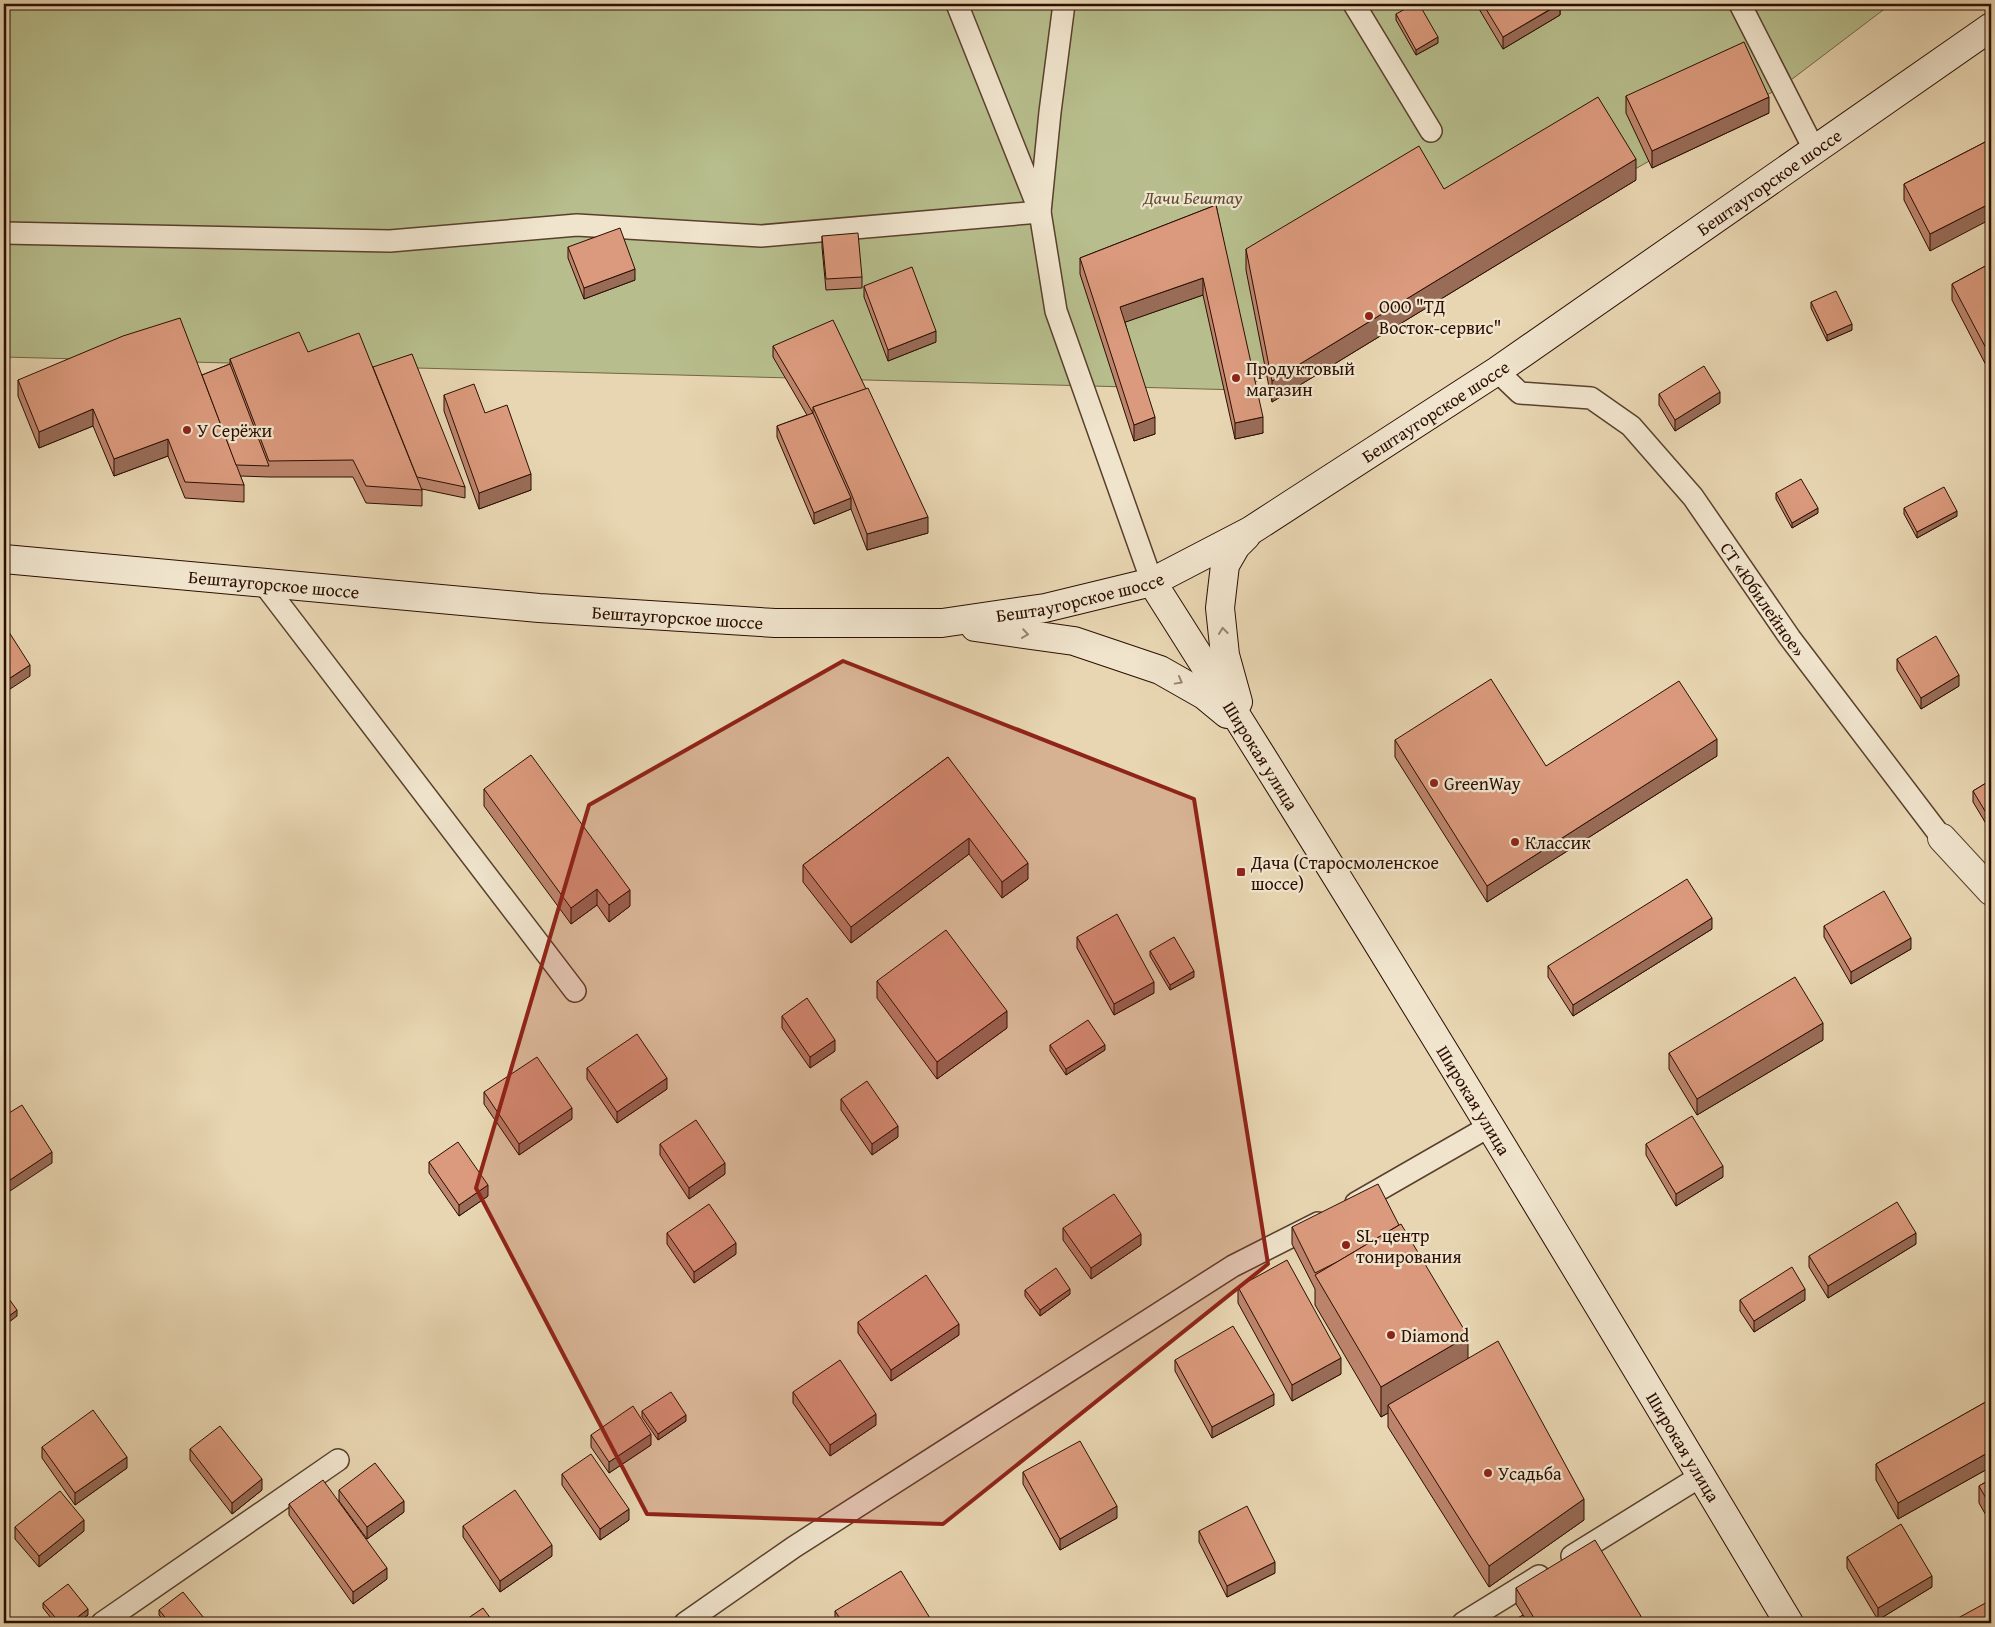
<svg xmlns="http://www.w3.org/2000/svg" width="1995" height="1627" font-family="'Gentium Book Plus',serif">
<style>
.green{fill:#b7bd8c;stroke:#716646}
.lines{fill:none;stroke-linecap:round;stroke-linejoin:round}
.lane-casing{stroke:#5a402c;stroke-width:24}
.street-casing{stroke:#5a402c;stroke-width:30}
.secondary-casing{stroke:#2b0e00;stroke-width:30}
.lane{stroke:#f0e4cd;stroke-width:21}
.street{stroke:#f0e4cd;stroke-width:28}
.secondary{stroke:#f0e4cd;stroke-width:28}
.wall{fill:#bc846c;stroke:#2b0e00}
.shaded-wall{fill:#996c58;stroke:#2b0e00}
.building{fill:#db9a7d;stroke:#2b0e00}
.oneway{stroke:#978471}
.marked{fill:#8f2418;fill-opacity:0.2;stroke:#8f2418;stroke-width:4;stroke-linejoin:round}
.poi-dot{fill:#8f2418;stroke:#f0e4cd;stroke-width:2}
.labels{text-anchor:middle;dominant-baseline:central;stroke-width:4.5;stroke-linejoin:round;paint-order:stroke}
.street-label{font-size:18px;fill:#2b0e00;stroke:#f0e4cd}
.park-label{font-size:18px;font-style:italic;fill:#5c4b31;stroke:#f0e4cd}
.poi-label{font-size:18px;fill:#2b0e00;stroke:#f0e4cd;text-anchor:start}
</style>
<rect width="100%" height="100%" fill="#e8d6b2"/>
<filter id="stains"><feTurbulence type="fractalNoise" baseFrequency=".004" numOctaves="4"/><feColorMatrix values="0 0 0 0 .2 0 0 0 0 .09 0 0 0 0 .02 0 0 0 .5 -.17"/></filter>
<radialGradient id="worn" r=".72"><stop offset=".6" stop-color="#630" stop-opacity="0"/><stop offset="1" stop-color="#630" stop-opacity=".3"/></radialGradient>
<path class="green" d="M4 4H1891L1783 86 1241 390 4 357Z"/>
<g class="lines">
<defs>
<g id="lane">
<path d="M1064 4 1050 112 1040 212 1056 311 1152 582"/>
<path d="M1354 4 1431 131"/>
<path d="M1740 4 1815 151"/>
<path d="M4 233 390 241 577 225 761 236 1040 212 957 4"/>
<path id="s1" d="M1497 371 1520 393 1591 398 1631 426 1693 497 1790 638 1942 838"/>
<path d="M264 584 575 991"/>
<path d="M1356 1203 1490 1126"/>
<path d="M1572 1556 1701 1476"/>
<path d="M102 1623 338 1460"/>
<path d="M685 1623 794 1547 1233 1266 1318 1223"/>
<path d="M1463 1623 1539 1576"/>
</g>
<path id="street" d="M1942 838 1991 891"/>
<g id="secondary">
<path id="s2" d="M4 559 539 608 775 623H942L1045 608 1152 582 1250 531 1497 371 1991 27"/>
<path id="s3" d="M1152 582C1370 925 1581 1274 1789 1623"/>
<path d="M975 627 1074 641 1160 670 1204 695 1227 714"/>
<path d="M1238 702 1225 655 1220 608 1225 565 1236 546 1246 536"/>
</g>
</defs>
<use href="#lane" class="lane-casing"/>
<use href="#street" class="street-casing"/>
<use href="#secondary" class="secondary-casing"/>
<use href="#lane" class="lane"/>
<use href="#street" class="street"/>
<use href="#secondary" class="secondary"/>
</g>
<g class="wall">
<path d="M1476 4H1560V15L1503 49Z"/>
<path d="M1396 14 1438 43 1416 55 1396 20Z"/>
<path d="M1626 96 1769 113 1652 168 1626 113Z"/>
<path d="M1991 139 1930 251 1904 200V184Z"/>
<path d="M1636 180 1272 402 1246 270V249L1444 189Z"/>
<path d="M1216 205 1263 433 1235 439 1203 295 1125 322 1155 434 1134 441 1080 274V258Z"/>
<path d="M822 236 862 277V288L826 290 822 247Z"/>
<path d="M568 247 635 280 584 299 568 258Z"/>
<path d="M1991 263V367L1988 369 1952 300V284Z"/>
<path d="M864 286 936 342 888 361 864 297Z"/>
<path d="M1811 302 1852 330 1827 341 1811 308Z"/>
<path d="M773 346 928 533 867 550 851 509 814 524 777 437V426L807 415 773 357Z"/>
<path d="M308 352 373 367 465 487V498L422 489V506L366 503 353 477H269L240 476 244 485V502L185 498 168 456 114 476 93 426 39 448 18 396V380L202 375 230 364V359Z"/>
<path d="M1659 394 1720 403 1675 431 1659 405Z"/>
<path d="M444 395 485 413 531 490 479 509 444 411Z"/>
<path d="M1776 493 1818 513 1792 528 1776 499Z"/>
<path d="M1904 508 1957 516 1917 538 1904 514Z"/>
<path d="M1897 659 1959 686 1921 709 1897 670Z"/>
<path d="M1395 740 1546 766 1717 756 1487 902 1395 757Z"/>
<path d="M948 757 1028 879 1002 898 969 854 851 943 803 882V865Z"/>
<path d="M1991 780V832L1973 802V791Z"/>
<path d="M484 789 630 906 609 922 597 905 571 924 484 806Z"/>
<path d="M1824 926 1911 949 1851 984 1824 937Z"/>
<path d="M1712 929 1573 1016 1548 977V966Z"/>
<path d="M1077 937 1154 993 1114 1015 1077 948Z"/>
<path d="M1150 951 1194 977 1170 990 1150 956Z"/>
<path d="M877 981 1007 1028 937 1079 877 998Z"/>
<path d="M782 1016 835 1051 810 1068 782 1028Z"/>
<path d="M1823 1040 1697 1115 1669 1069V1053Z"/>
<path d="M1050 1045 1105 1050 1066 1075 1050 1051Z"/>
<path d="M587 1068 667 1089 617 1123 587 1079Z"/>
<path d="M484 1092 572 1119 519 1155 484 1104Z"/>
<path d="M841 1099 898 1137 872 1155 841 1110Z"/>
<path d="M660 1144 725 1174 689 1199 660 1155Z"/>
<path d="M1646 1144 1723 1177 1676 1206 1646 1155Z"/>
<path d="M429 1162 488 1196 459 1216 429 1173Z"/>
<path d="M1292 1227 1468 1358 1584 1520 1489 1587 1388 1427V1413L1381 1417 1315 1305V1289L1292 1244Z"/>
<path d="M1063 1228 1141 1245 1091 1279 1063 1240Z"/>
<path d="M667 1233 736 1254 694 1283 667 1244Z"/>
<path d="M1916 1244 1828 1298 1809 1267V1256Z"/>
<path d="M1238 1287 1341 1374 1292 1401 1238 1303Z"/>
<path d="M1025 1290 1070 1294 1040 1316 1025 1296Z"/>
<path d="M1740 1300H1805L1754 1332 1740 1311Z"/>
<path d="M858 1322 959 1335 891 1381 858 1333Z"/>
<path d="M1175 1360 1274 1405 1212 1438 1175 1371Z"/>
<path d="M793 1392 876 1425 830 1456 793 1403Z"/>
<path d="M1991 1399V1467L1898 1519 1876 1480V1464Z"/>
<path d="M642 1411 686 1421 658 1440 642 1417Z"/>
<path d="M591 1435 651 1445 609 1473 591 1447Z"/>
<path d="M42 1447 127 1468 75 1505 42 1458Z"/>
<path d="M190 1449 262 1490 232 1514 190 1460Z"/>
<path d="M1023 1472 1117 1518 1060 1550 1023 1484Z"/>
<path d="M562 1474 629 1520 600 1540 562 1485Z"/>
<path d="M1991 1479V1524L1979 1503V1486Z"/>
<path d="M339 1490 404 1512 367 1539 339 1501Z"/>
<path d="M289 1504 387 1579 353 1604 289 1515Z"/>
<path d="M463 1526 552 1556 500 1592 463 1537Z"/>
<path d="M15 1527 84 1531 39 1567 15 1539Z"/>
<path d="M1199 1531 1275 1573 1227 1597 1199 1542Z"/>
<path d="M1847 1557 1932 1587 1878 1620 1847 1568Z"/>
<path d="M1516 1588 1645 1623H1510L1523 1615 1516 1604Z"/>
<path d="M43 1603 88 1615 77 1623H55L43 1608Z"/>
<path d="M159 1610 208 1623H166L159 1615Z"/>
<path d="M835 1611 933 1623H836L835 1622Z"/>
</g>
<g class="shaded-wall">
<path d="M1560 4V15L1503 49V37Z"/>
<path d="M1438 37V43L1416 55V50Z"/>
<path d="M1769 97V113L1652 168V151Z"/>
<path d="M1636 159V180L1272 402V381Z"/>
<path d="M1991 203V219L1930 251V234Z"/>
<path d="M635 269V280L584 299V288Z"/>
<path d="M1203 278V295L1120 324V307Z"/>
<path d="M1852 324V330L1827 341V335Z"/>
<path d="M936 331V342L888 361V350Z"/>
<path d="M1991 351V367L1988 369V352Z"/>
<path d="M1720 392V403L1675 431V420Z"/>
<path d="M93 409V426L39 448V432Z"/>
<path d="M1155 417V434L1134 441V425Z"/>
<path d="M1263 417V433L1235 439V423Z"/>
<path d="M168 439V456L114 476V459Z"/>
<path d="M531 474V490L479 509V493Z"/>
<path d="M851 498V509L814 524V513Z"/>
<path d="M1818 508V513L1792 528V523Z"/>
<path d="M1957 511V516L1917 538V532Z"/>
<path d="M928 517V533L867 550V534Z"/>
<path d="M30 665V676L4 693V682Z"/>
<path d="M1959 675V686L1921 709V698Z"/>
<path d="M1717 739V756L1487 902V886Z"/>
<path d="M969 838V854L851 943V927Z"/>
<path d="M1028 863V879L1002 898V882Z"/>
<path d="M597 889V905L571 924V908Z"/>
<path d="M630 890V906L609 922V905Z"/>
<path d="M1712 918V929L1573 1016V1005Z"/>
<path d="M1911 938V949L1851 984V972Z"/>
<path d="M1194 971V977L1170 990V985Z"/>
<path d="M1154 982V993L1114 1015V1004Z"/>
<path d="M1007 1011V1028L937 1079V1062Z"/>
<path d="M1823 1023V1040L1697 1115V1099Z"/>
<path d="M835 1040V1051L810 1068V1057Z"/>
<path d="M1105 1045V1050L1066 1075V1069Z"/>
<path d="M667 1078V1089L617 1123V1112Z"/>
<path d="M572 1108V1119L519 1155V1144Z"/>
<path d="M898 1126V1137L872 1155V1144Z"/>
<path d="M52 1152V1163L4 1195V1184Z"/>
<path d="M725 1163V1174L689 1199V1188Z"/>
<path d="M1723 1166V1177L1676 1206V1194Z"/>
<path d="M488 1185V1196L459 1216V1205Z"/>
<path d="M1916 1233V1244L1828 1298V1286Z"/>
<path d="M1141 1234V1245L1091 1279V1268Z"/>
<path d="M736 1243V1254L694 1283V1272Z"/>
<path d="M1070 1289V1294L1040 1316V1310Z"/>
<path d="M1805 1289V1300L1754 1332V1321Z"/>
<path d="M17 1310V1316L4 1326V1320Z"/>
<path d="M959 1324V1335L891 1381V1370Z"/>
<path d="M1468 1336V1366L1388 1405V1413L1381 1417V1387Z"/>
<path d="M1341 1358V1374L1292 1401V1385Z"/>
<path d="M1274 1394V1405L1212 1438V1427Z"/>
<path d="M876 1414V1425L830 1456V1445Z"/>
<path d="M686 1415V1421L658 1440V1434Z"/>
<path d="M651 1434V1445L609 1473V1462Z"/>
<path d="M1991 1451V1467L1898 1519V1503Z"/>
<path d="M127 1457V1468L75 1505V1493Z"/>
<path d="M262 1479V1490L232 1514V1503Z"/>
<path d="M1584 1499V1520L1489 1587V1566Z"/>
<path d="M404 1501V1512L367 1539V1527Z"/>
<path d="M1117 1506V1518L1060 1550V1539Z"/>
<path d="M629 1509V1520L600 1540V1529Z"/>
<path d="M84 1520V1531L39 1567V1556Z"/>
<path d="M552 1545V1556L500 1592V1581Z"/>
<path d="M1275 1562V1573L1227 1597V1586Z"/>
<path d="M387 1568V1579L353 1604V1592Z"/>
<path d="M1932 1576V1587L1878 1620V1608Z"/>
<path d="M88 1609V1615L77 1623H70Z"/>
</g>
<g class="building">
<path d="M1414 4H1419L1438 37 1416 50 1396 14Z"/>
<path d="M1483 4H1559L1503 37Z"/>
<path d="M1744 42 1769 97 1652 151 1626 96Z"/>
<path d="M1598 97 1636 159 1272 381 1246 249 1419 146 1444 189Z"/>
<path d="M1991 139V203L1930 234 1904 184Z"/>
<path d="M1216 205 1263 417 1235 423 1203 278 1120 307 1155 417 1134 425 1080 258Z"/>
<path d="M620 228 635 269 584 288 568 247Z"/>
<path d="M858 233 862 277 826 279 822 236Z"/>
<path d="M1991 263V351L1988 352 1952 284Z"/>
<path d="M912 267 936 331 888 350 864 286Z"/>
<path d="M1836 291 1852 324 1827 335 1811 302Z"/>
<path d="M180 318 244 485 185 482 168 439 114 459 93 409 39 432 18 380 123 336Z"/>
<path d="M833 320 866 389 813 407V413L773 346Z"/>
<path d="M299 332 308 352 359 333 422 490 366 486 353 460 269 461 230 359Z"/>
<path d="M412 354 465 487 417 477 373 367Z"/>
<path d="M230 364 269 466 236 465 202 375Z"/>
<path d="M1704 366 1720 392 1675 420 1659 394Z"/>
<path d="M474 384 485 413 507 405 531 474 479 493 444 395Z"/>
<path d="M868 388 928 517 867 534 851 493 813 407Z"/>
<path d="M813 413 851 498 814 513 777 426Z"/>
<path d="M1801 479 1818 508 1792 523 1776 493Z"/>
<path d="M1944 487 1957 511 1917 532 1904 508Z"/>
<path d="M7 629 30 665 4 682V631Z"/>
<path d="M1936 636 1959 675 1921 698 1897 659Z"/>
<path d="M1491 679 1546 766 1679 681 1717 739 1487 886 1395 740Z"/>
<path d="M531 755 630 890 609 905 597 889 571 908 484 789Z"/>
<path d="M948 757 1028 863 1002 882 969 838 851 927 803 865Z"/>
<path d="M1991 780V821L1973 791Z"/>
<path d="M1687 879 1712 918 1573 1005 1548 966Z"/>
<path d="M1884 891 1911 938 1851 972 1824 926Z"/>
<path d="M1117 914 1154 982 1114 1004 1077 937Z"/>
<path d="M946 930 1007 1011 937 1062 877 981Z"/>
<path d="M1174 937 1194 971 1170 985 1150 951Z"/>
<path d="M1795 977 1823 1023 1697 1099 1669 1053Z"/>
<path d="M807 998 835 1040 810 1057 782 1016Z"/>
<path d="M1088 1020 1105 1045 1066 1069 1050 1045Z"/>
<path d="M637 1034 667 1078 617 1112 587 1068Z"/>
<path d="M537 1057 572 1108 519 1144 484 1092Z"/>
<path d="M867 1081 898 1126 872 1144 841 1099Z"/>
<path d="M22 1105 52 1152 4 1184V1116Z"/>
<path d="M1692 1116 1723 1166 1676 1194 1646 1144Z"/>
<path d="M696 1120 725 1163 689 1188 660 1144Z"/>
<path d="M458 1142 488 1185 459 1205 429 1162Z"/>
<path d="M1378 1184 1399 1225 1337 1262 1315 1273 1292 1227Z"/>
<path d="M1114 1194 1141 1234 1091 1268 1063 1228Z"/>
<path d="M1897 1202 1916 1233 1828 1286 1809 1256Z"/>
<path d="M709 1204 736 1243 694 1272 667 1233Z"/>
<path d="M1401 1224 1468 1336 1381 1387 1315 1275Z"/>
<path d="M1287 1260 1341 1358 1292 1385 1238 1287Z"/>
<path d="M1792 1267 1805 1289 1754 1321 1740 1300Z"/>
<path d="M1056 1268 1070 1289 1040 1310 1025 1290Z"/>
<path d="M926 1275 959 1324 891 1370 858 1322Z"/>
<path d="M4 1292 17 1310 4 1320Z"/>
<path d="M1233 1326 1274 1394 1212 1427 1175 1360Z"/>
<path d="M1498 1341 1584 1499 1489 1566 1388 1405Z"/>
<path d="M840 1360 876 1414 830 1445 793 1392Z"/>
<path d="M671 1392 686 1415 658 1434 642 1411Z"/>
<path d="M1991 1399V1451L1898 1503 1876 1464Z"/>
<path d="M633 1406 651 1434 609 1462 591 1435Z"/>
<path d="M93 1410 127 1457 75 1493 42 1447Z"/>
<path d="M220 1426 262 1479 232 1503 190 1449Z"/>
<path d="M1080 1441 1117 1506 1060 1539 1023 1472Z"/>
<path d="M591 1454 629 1509 600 1529 562 1474Z"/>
<path d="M375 1463 404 1501 367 1527 339 1490Z"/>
<path d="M1991 1479V1507L1979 1486Z"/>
<path d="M323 1480 387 1568 353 1592 289 1504Z"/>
<path d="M515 1490 552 1545 500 1581 463 1526Z"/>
<path d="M60 1491 84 1520 39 1556 15 1527Z"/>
<path d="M1247 1506 1275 1562 1227 1586 1199 1531Z"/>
<path d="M1901 1524 1932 1576 1878 1608 1847 1557Z"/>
<path d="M1595 1540 1645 1623H1537L1516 1588Z"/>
<path d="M901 1571 933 1623H843L835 1611Z"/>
<path d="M68 1584 88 1609 70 1623H60L43 1603Z"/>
<path d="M183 1592 208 1623H170L159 1610Z"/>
<path d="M1991 1600V1623H1949Z"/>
<path d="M483 1608 494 1623H461Z"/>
<path d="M1523 1615 1528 1623H1510Z"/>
</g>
<defs><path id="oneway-chevron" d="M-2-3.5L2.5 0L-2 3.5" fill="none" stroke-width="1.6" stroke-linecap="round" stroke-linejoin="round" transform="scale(1.25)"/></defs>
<g class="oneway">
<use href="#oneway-chevron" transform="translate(1223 631) rotate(-96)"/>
<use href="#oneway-chevron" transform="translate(1025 634) rotate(8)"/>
<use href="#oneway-chevron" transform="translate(1179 681) rotate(29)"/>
</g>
<path class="marked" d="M843 661 1194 799 1268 1264 943 1524 647 1514 476 1188 589 805Z"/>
<g class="poi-dot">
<circle cx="1369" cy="316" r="5"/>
<circle cx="1236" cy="378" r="5"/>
<circle cx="187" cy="430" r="5"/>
<circle cx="1434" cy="783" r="5"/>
<circle cx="1515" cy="842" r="5"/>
<rect x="1236" y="867" width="10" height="10" rx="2.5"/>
<circle cx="1346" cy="1245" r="5"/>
<circle cx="1391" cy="1335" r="5"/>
<circle cx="1488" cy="1473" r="5"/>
</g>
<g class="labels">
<g class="street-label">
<text stroke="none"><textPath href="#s2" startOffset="1891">Бештаугорское шоссе</textPath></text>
<text stroke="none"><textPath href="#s2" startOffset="1486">Бештаугорское шоссе</textPath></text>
<text stroke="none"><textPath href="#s2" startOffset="271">Бештаугорское шоссе</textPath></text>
<text stroke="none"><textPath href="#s2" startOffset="1081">Бештаугорское шоссе</textPath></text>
<text stroke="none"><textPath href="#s1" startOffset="370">СТ «Юбилейное»</textPath></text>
<text stroke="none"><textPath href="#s2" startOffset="676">Бештаугорское шоссе</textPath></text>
<text stroke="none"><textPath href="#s3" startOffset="205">Широкая улица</textPath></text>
<text stroke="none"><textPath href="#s3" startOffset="610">Широкая улица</textPath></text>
<text stroke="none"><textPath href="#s3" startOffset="1015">Широкая улица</textPath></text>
</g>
<g class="park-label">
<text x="1193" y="197">Дачи Бештау</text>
</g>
<g class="poi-label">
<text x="1379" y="306">ООО "ТД<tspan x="1379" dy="21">Восток-сервис"</tspan></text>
<text x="1246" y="368">Продуктовый<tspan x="1246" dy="21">магазин</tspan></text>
<text x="197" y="430">У Серёжи</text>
<text x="1444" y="783">GreenWay</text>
<text x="1525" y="842">Классик</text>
<text x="1251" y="862">Дача (Старосмоленское<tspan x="1251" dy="21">шоссе)</tspan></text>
<text x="1356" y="1235">SL, центр<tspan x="1356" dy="21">тонирования</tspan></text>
<text x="1401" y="1335">Diamond</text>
<text x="1498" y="1473">Усадьба</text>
</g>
</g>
<rect width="1995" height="1627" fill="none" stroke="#e8d6b2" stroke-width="20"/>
<rect x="5" y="5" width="1985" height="1617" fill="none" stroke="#2b0e00" stroke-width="2.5"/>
<rect x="10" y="10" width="1975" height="1607" fill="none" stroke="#2b0e00"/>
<rect width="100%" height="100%" filter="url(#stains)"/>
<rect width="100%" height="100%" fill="url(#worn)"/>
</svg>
